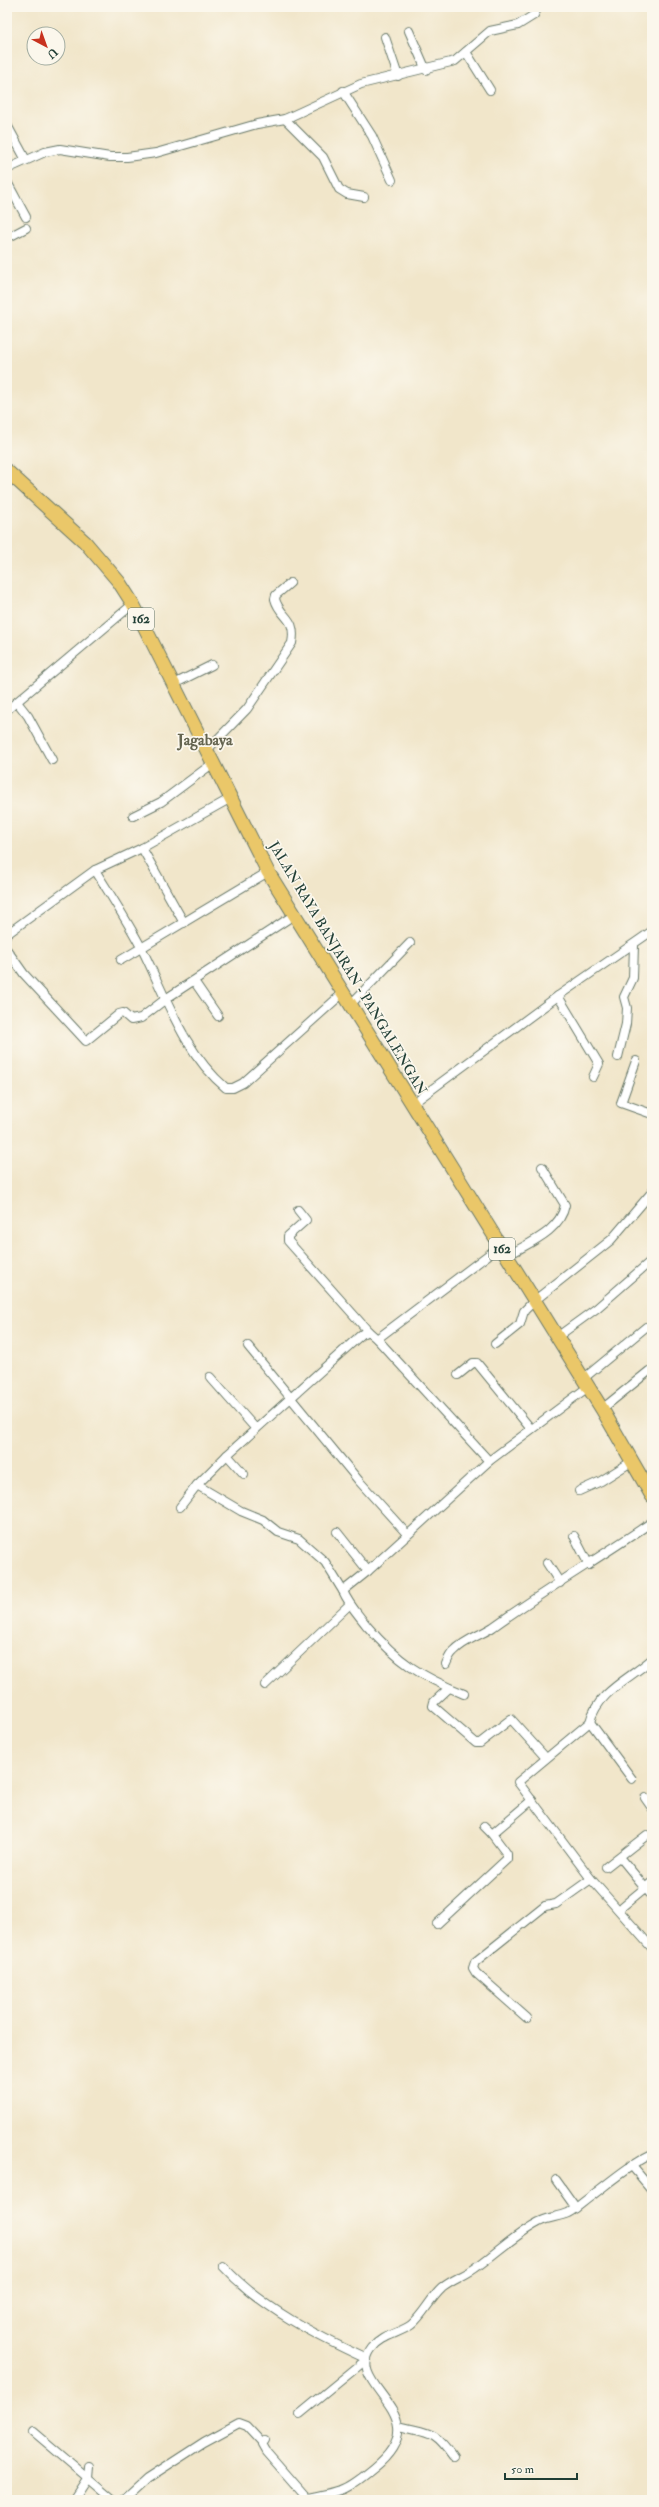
<svg xmlns="http://www.w3.org/2000/svg" width="659" height="2507" font-family="'IM FELL Double Pica',serif">
<style>
.lines{fill:none;stroke-linecap:round;stroke-linejoin:round}
.minor-casing{stroke:#687868;stroke-width:10}
.primary-casing{stroke:#687868;stroke-width:15}
.minor{stroke:#fff;stroke-width:8}
.primary{stroke:#eac769;stroke-width:13}
.labels{text-anchor:middle;dominant-baseline:central;stroke-width:3.5;stroke-linejoin:round;paint-order:stroke}
.shield{fill:#fbf7ec;stroke:#61756b;stroke-width:1}
.shield-label{font-size:13px;font-weight:bold;fill:#1f3d34}
.street-label{font-size:14px;fill:#1f3d34;stroke:#fbf7ec}
.quarter-label{font-size:16px;font-weight:bold;fill:#64644f;stroke:#fbf7ec}
</style>
<rect width="100%" height="100%" fill="#fbf7ec"/>
<filter id="ink" filterUnits="userSpaceOnUse"><feTurbulence type="fractalNoise" baseFrequency=".025" numOctaves="2"/><feDisplacementMap in="SourceGraphic" scale="8" xChannelSelector="R" yChannelSelector="G"/><feConvolveMatrix kernelMatrix="1 2 1 2 8 2 1 2 1" color-interpolation-filters="sRGB"/></filter>
<filter id="wash" filterUnits="userSpaceOnUse"><feTurbulence type="fractalNoise" baseFrequency=".012" numOctaves="4" result="noise"/><feDisplacementMap in="SourceGraphic" scale="16" xChannelSelector="R" yChannelSelector="G"/><feGaussianBlur stdDeviation="0.9" result="paint"/><feColorMatrix in="noise" values="0 0 0 0 0 0 0 0 0 0 0 0 0 0 0 0 0 1.4 0 .05"/><feComposite in="paint" operator="in"/></filter>
<g filter="url(#wash)">
<rect width="100%" height="100%" fill="#f1e6ca"/>
</g>
<g filter="url(#ink)">
<g class="lines">
<defs>
<g id="minor">
<path d="M409 31 426 70"/>
<path d="M385 37 398 76"/>
<path d="M466 52 490 90"/>
<path d="M343 91 372 136 392 180"/>
<path d="M285 119 323 157 339 189 347 194 364 197"/>
<path d="M7 125 26 160"/>
<path d="M7 169 45 152 60 149 110 157H127L156 153 257 124 285 119 361 84 455 61 490 31 518 25 534 15 538 7"/>
<path d="M7 182 26 217"/>
<path d="M7 238 26 228"/>
<path d="M174 684 212 665"/>
<path d="M17 702 28 716 52 760"/>
<path d="M7 710 133 604"/>
<path d="M206 751 247 709 292 643C297 617 280 618 275 599L276 595 290 583"/>
<path d="M133 816 161 802 212 764"/>
<path d="M142 848 184 923"/>
<path d="M95 870C111 896 128 922 142 949 166 997 184 1053 226 1088H233L243 1083 343 993"/>
<path d="M7 934 95 870 142 848 231 798"/>
<path d="M7 950 24 974 86 1041 119 1014 123 1013 131 1020 141 1018 167 998 294 915"/>
<path d="M121 960 268 872"/>
<path d="M194 981 218 1016"/>
<path d="M558 996 599 1064 593 1077"/>
<path d="M350 1005 410 943"/>
<path d="M618 1057 626 1024 627 1008 624 997 633 978 634 945"/>
<path d="M636 1061 621 1103 652 1114"/>
<path d="M412 1104 558 996 652 931"/>
<path d="M298 1210 306 1220 288 1236V1241L368 1331"/>
<path d="M507 1256C528 1243 560 1232 565 1205L542 1167"/>
<path d="M557 1337 597 1308 652 1260"/>
<path d="M377 1339 489 1461"/>
<path d="M495 1344 520 1324 524 1311 534 1301 611 1240 652 1192"/>
<path d="M248 1346 359 1481 407 1534"/>
<path d="M458 1375 473 1363H477L531 1429"/>
<path d="M210 1377 256 1429"/>
<path d="M583 1379 646 1327"/>
<path d="M602 1409 649 1371"/>
<path d="M227 1455 244 1474"/>
<path d="M197 1485 227 1455 362 1334 368 1331 377 1339 500 1246"/>
<path d="M579 1491 601 1481 631 1462"/>
<path d="M180 1507 197 1485 241 1511 263 1520 278 1532 299 1539 325 1562 343 1591 368 1571 489 1461 588 1387"/>
<path d="M337 1532 368 1571"/>
<path d="M574 1536 589 1565"/>
<path d="M547 1563 560 1583"/>
<path d="M343 1591C349 1605 358 1614 367 1626 398 1662 420 1676 464 1694"/>
<path d="M446 1664C448 1659 450 1654 454 1651 464 1640 481 1635 493 1627 545 1590 599 1558 652 1522"/>
<path d="M265 1685 349 1605"/>
<path d="M449 1688 434 1702 433 1706 476 1743H480L511 1719 546 1758"/>
<path d="M590 1722C597 1692 631 1678 652 1659"/>
<path d="M632 1779 590 1722 518 1782 591 1879 652 1948"/>
<path d="M645 1798 652 1808"/>
<path d="M484 1826 492 1834 532 1800"/>
<path d="M620 1857 652 1896"/>
<path d="M606 1867 647 1835"/>
<path d="M623 1906 652 1882"/>
<path d="M437 1924 507 1859V1854L492 1834"/>
<path d="M527 2018 476 1973 473 1968 475 1962 545 1906 556 1904 591 1879"/>
<path d="M631 2165 652 2190"/>
<path d="M556 2180 576 2208"/>
<path d="M223 2266C260 2307 317 2336 367 2359L300 2414"/>
<path d="M399 2426C430 2434 434 2430 453 2457"/>
<path d="M34 2432 114 2500"/>
<path d="M265 2440 262 2444 266 2451 307 2498C343 2491 346 2491 374 2468 442 2413 342 2387 372 2348 382 2335 398 2334 411 2325 423 2315 430 2299 442 2288 453 2279 467 2275 478 2266 499 2251 516 2234 539 2222 548 2217 559 2217 568 2213 576 2209 583 2202 590 2197 610 2182 629 2165 652 2154"/>
<path d="M73 2500 88 2477 89 2466"/>
<path d="M124 2500 147 2479 204 2442 239 2423 247 2426 262 2442"/>
</g>
<path id="primary" d="M7 471 85 542 119 582 133 604 268 872 602 1409 652 1496"/>
</defs>
<use href="#minor" class="minor-casing"/>
<use href="#primary" class="primary-casing"/>
<use href="#minor" class="minor"/>
<use href="#primary" class="primary"/>
</g>
</g>
<g class="labels">
<g class="shield">
<rect x="128" y="608" width="26" height="22" rx="3"/>
<rect x="489" y="1238" width="26" height="22" rx="3"/>
</g>
<g class="shield-label">
<text x="141" y="619">162</text>
<text x="502" y="1249">162</text>
</g>
<g class="street-label">
<text transform="translate(348 968) rotate(59)">JALAN RAYA BANJARAN - PANGALENGAN</text>
</g>
<g class="quarter-label">
<text x="205" y="740">Jagabaya</text>
</g>
</g>
<rect width="659" height="2507" fill="none" stroke="#fbf7ec" stroke-width="24"/>
<g transform="translate(46 46) rotate(139)"><circle r="19" fill="#fbf7ec" stroke="#a3ada2"/>
<path d="M0-3L7 15L0 10L-7 15Z" fill="#c8321e"/>
<text y="-6" font-size="11" font-weight="bold" text-anchor="middle" fill="#1f3d34">U</text>
</g>
<path d="M505 2473v6h72v-6" fill="none" stroke="#1f3d34" stroke-width="2"/>
<text x="511" y="2473" font-size="12" fill="#1f3d34" stroke="#fbf7ec" stroke-width="3" paint-order="stroke">50 m</text>
</svg>
